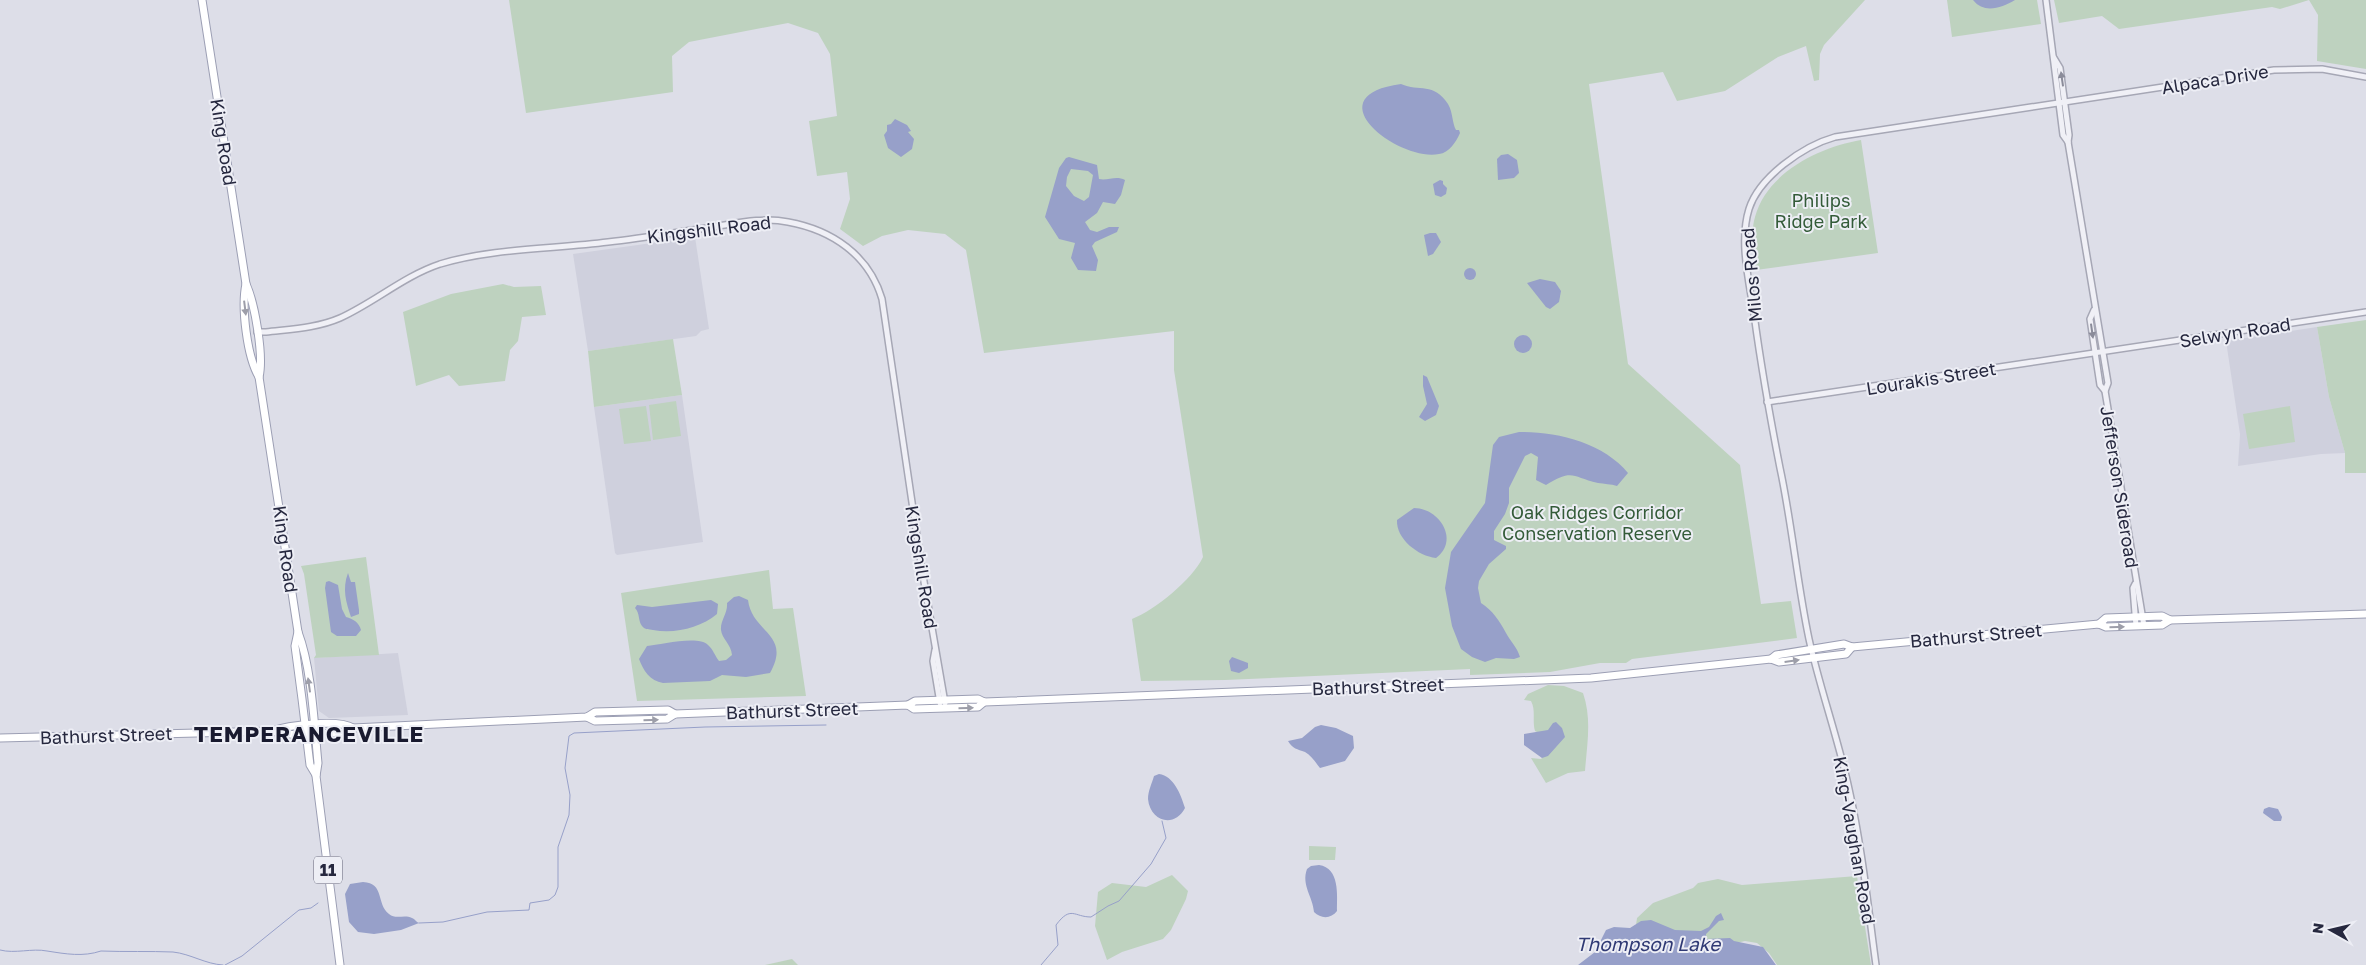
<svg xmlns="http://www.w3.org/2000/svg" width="2366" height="965" font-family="'Golos Text',sans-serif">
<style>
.built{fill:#cfd0dd}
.green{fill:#bed2bf}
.water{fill:#97a0c9;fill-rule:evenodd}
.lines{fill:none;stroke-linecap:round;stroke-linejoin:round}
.stream{stroke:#97a0c9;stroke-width:1}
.minor-casing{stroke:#a6a7b5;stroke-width:8}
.major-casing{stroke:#9c9fb4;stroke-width:9}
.minor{stroke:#f0f0f6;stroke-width:5}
.major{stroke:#fff;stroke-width:7}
.oneway{fill:#8b8c9a}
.oneway2{fill:#9d9ea9}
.labels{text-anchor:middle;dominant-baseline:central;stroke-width:4;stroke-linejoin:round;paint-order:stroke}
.shield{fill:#edeef5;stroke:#626376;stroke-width:1}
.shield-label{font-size:16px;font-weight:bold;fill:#26283f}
.street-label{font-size:18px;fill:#26283f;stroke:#edeef5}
.park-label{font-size:18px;fill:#335b38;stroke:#edeef5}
.water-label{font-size:19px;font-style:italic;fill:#2f3974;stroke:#edeef5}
.district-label{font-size:22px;font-weight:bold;letter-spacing:1px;fill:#191a2f;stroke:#edeef5}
</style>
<rect width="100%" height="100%" fill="#dddee8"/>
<g class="built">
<path d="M695 237 709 329 701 331 696 336 588 351 573 254Z"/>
<path d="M2317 327 2329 397 2345 453 2321 454 2238 466 2240 434 2226 341Z"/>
<path d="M682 395 703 542 617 555 615 553 594 407Z"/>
<path d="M398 653 408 715 329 718 319 711 314 658Z"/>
</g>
<g class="green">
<path d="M509 0H1865L1824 45 1820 54 1819 80 1814 81 1806 46 1778 57 1725 91 1677 101 1663 72 1589 84 1628 364 1740 465 1761 604 1791 601 1797 638 1632 659 1626 663H1600L1550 672 1470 675V669L1225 680 1141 681 1132 619C1155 610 1192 580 1203 557L1174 370V331L984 353 966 250 945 234 908 230 882 236 863 246 840 229 850 199 847 172 817 176 809 121 837 116 830 54 818 33 788 23 689 42 672 56 673 92 526 113Z"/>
<path d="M1947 0H2037L2041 24 1952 37Z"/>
<path d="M2054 0H2366V69L2317 61 2318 15 2309 0 2280 9 2272 7 2119 29 2102 16 2059 23Z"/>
<path d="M1861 140 1878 253 1756 270C1754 253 1750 234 1755 217 1767 172 1820 147 1861 140Z"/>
<path d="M503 284 514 287 541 286 546 315 522 317 518 341 510 350 505 381 459 386 449 375 416 386 403 312 451 294Z"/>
<path d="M2366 320V473H2345V453L2329 397 2317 327Z"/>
<path d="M673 339 682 395 594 407 588 351Z"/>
<path d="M676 401 681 436 653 440 649 405Z"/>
<path d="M646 406 651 441 624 444 619 409Z"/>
<path d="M2290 406 2295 442 2249 449 2243 414Z"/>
<path d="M366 557 379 655 314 658 316 655 304 574 301 566Z"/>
<path d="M769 570 773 609 793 608 806 696 637 701 621 593Z"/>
<path d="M1548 685 1564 686 1583 693C1592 719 1587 744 1585 771L1568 773 1546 783 1531 758 1541 759 1544 756 1539 733 1535 731C1532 721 1536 710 1531 701L1524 700 1528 694Z"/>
<path d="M1309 846 1336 847 1335 860H1309Z"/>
<path d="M1172 875 1188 891 1186 899 1171 930 1163 939 1122 952 1107 960 1095 926 1098 892 1112 883 1146 887Z"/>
<path d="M1857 876 1871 965H1777L1769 953 1757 943 1745 941 1732 944 1708 940 1696 932 1676 933 1651 921H1642L1636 925 1637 918 1653 903 1693 888 1698 883 1718 879 1742 885Z"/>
<path d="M792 959 798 965H765Z"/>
</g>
<g class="water">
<path d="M1973 0H2015C2001 8 1984 14 1973 0Z"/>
<path d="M1401 84C1419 92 1434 82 1448 104 1453 112 1452 123 1456 130H1459L1460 133C1456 142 1449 153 1439 154 1399 162 1312 96 1401 84Z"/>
<path d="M895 119 907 125 911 131 908 132 914 139 912 149 901 157 888 148 884 135 887 131V125L891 124Z"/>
<path d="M1508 154 1517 160 1519 173 1514 178 1498 180 1497 159 1501 155Z"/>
<path d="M1069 157 1097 165 1099 179C1108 181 1116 175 1125 180L1121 195 1115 204 1103 202 1097 213 1085 222 1090 230 1097 232 1109 227H1119L1117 232 1095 242 1092 246 1098 260 1096 271 1078 270 1071 258 1075 243 1059 239 1045 217 1059 168 1066 158ZM1071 169 1088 171 1093 175 1089 197 1084 201 1074 196 1066 186 1067 177Z"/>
<path d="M1440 180 1443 181V184L1447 188 1446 194 1441 197 1435 195 1433 184Z"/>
<path d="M1430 233H1436L1441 242 1433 254 1428 256 1424 235Z"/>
<circle cx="1470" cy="274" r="6"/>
<path d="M1540 279 1555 282 1561 291 1559 302 1550 309 1546 307 1527 283Z"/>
<circle cx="1523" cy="344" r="9"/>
<path d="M1423 375 1427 377 1439 406 1436 415 1425 421 1419 417 1427 404 1423 386Z"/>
<path d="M1519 432C1556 431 1604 443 1628 473L1617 486C1611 484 1604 484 1598 483 1572 477 1573 468 1546 485L1536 480 1538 457 1531 453 1525 456 1509 488V503L1505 514 1494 531V540L1506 546V549L1489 564 1479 581 1478 588 1481 603C1493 611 1499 620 1506 633 1511 642 1517 647 1520 657L1514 659 1496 658 1485 662 1472 657 1461 649 1452 626 1445 588 1451 552 1485 503 1493 445 1499 437Z"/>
<path d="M1414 508C1439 508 1460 540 1436 558 1418 556 1396 539 1397 520Z"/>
<path d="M348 573 351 582H355L359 610V614L351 617C346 602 342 589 348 573Z"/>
<path d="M329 581 338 585 342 609 346 617C353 619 359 622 361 630L356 636H337L331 632 325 588 326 582Z"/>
<path d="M739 596 748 600C752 633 792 634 770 673L746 677 722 675 710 681 663 683C650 681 643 670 639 659L647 646C660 645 698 635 708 645 713 649 715 656 719 661L726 660 732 655C731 644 722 639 721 630 720 621 728 613 727 603L734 597Z"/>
<path d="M711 600 718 604 717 614C700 628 675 634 653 630 649 629 645 630 642 626 638 621 640 613 635 608L637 605 652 607Z"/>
<path d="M1232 657 1248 663V668L1239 673 1231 671 1229 661Z"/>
<path d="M1556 722 1562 728 1565 737 1548 756 1542 758 1524 745V734L1548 730 1553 723Z"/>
<path d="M1321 725 1336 728 1353 736 1354 748 1345 761 1320 768C1316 763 1311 755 1305 752 1297 749 1293 749 1288 741L1302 738 1315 727Z"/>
<path d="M1159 774C1174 776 1181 795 1185 808 1174 829 1150 821 1148 799 1148 791 1152 783 1154 776Z"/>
<path d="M2269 807 2278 809 2282 817 2281 821H2274L2263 813 2264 809Z"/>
<path d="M1319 865C1340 868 1337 895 1337 911 1331 919 1321 919 1314 912 1313 897 1301 885 1307 869L1311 866Z"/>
<path d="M363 882C385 883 376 904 389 914 396 920 404 914 412 918 415 919 416 922 419 923L401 930 374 934 358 932 349 922 345 894 350 884Z"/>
<path d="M1721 913 1724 920 1719 921 1706 934V939L1730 938 1734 941 1763 947 1776 965H1578L1595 952 1606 930 1614 927 1630 928 1641 921 1651 920 1675 930 1701 931 1709 927 1716 916Z"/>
</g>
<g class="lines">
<g class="stream">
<path d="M419 923 443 922 487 912 529 910 530 903 549 900 555 895 558 887V847L569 815 570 795 565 768 569 736 574 733 705 727 826 725"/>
<path d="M0 950C15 954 32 948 47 951 66 954 83 957 101 951 125 952 150 951 173 952 191 954 205 964 223 965"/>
<path d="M225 965 242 956 299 910 311 908 318 903"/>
<path d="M1041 965 1058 945 1056 925C1071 905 1074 917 1091 917L1108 906 1119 901 1151 864 1166 838 1162 821"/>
</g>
<defs>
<g id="minor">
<path d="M2046 0 2063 135 2068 142"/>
<path d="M2054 58 2060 68 2069 135 2068 142 2108 383 2105 391 2144 626"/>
<path d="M2094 310 2090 319 2100 385 2105 391"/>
<path d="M257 332H266C291 329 317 328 340 318 375 302 404 276 440 264 492 248 554 249 608 242 643 238 678 232 713 227 738 223 763 217 788 222 832 230 869 255 882 299L922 570 945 703"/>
<path d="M1767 402 2366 312"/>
<path d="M2135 584 2133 588 2136 626"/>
<path d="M935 650 933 661 940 703"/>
<path d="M1876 965C1868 906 1862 847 1849 789 1838 738 1820 689 1809 639 1797 582 1792 524 1780 468 1770 417 1761 366 1754 314 1749 281 1739 241 1749 209 1759 177 1803 146 1835 137L2274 70 2322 69 2366 77"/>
</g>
<g id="major">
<path d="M202 0 246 284C255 304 264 356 259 377"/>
<path d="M246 284C241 307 247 357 259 377L298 632C312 669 314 723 318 763L316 776 340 965"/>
<path d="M2099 624 2106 618 2162 616 2170 620 2366 614"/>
<path d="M298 632 295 646 302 699 310 765 316 775"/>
<path d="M1771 659 1776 655 1844 644 1852 647 2099 624 2106 627 2162 625 2170 620"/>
<path d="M908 705 915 701 978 699 984 702 1591 678 1771 659 1779 662 1846 654 1852 647"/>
<path d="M587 717 595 721 667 719 675 714 908 705 914 709 978 707 984 702"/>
<path d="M272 731C288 725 339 719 353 728"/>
<path d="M0 738 272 731C295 738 323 733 348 732L353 728 587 717 595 712 668 710 675 714"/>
</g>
</defs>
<use href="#minor" class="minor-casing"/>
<use href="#major" class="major-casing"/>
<use href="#minor" class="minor"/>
<use href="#major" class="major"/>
</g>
<defs><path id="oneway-solid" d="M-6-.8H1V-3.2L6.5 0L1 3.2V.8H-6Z" transform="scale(1.25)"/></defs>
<g class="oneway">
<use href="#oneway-solid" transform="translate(2062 79) rotate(-98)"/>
<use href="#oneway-solid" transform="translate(2092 331) rotate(82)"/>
</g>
<g class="oneway2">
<use href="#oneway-solid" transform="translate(245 308) rotate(83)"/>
<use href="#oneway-solid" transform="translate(2117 627) rotate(-2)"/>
<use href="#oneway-solid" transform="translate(1792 661) rotate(-8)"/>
<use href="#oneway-solid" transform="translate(309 685) rotate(-98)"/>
<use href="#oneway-solid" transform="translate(966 708) rotate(-1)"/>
<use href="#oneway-solid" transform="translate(651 720) rotate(-1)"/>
</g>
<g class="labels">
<rect class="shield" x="314" y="856.5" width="28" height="27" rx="4"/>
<g class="shield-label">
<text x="328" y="870">11</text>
</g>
<g class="street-label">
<text transform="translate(2215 79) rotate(-9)">Alpaca Drive</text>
<text transform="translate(224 142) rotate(81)">King Road</text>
<text transform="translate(709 229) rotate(-7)">Kingshill Road</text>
<text transform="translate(1751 275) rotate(-95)">Milos Road</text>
<text transform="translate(2235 332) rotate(-9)">Selwyn Road</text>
<text transform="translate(1931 378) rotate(-9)">Lourakis Street</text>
<text transform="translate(2120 487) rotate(81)">Jefferson Sideroad</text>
<text transform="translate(286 549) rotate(82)">King Road</text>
<text transform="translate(922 567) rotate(81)">Kingshill Road</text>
<text transform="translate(1976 635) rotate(-5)">Bathurst Street</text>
<text transform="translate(1378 686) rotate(-2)">Bathurst Street</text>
<text transform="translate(792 710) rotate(-2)">Bathurst Street</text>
<text transform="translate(106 735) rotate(-2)">Bathurst Street</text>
<text transform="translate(1855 840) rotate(80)">King-Vaughan Road</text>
</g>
<g class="park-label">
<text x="1821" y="200">Philips<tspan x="1821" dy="21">Ridge Park</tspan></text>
<text x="1597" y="512">Oak Ridges Corridor<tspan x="1597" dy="21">Conservation Reserve</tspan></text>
</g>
<g class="water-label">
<text x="1648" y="943">Thompson Lake</text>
</g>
<g class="district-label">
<text x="309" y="733">TEMPERANCEVILLE</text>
</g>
</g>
<g transform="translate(2331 930) rotate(278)" stroke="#edeef5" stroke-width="4" paint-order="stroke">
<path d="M0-4L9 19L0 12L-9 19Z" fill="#26283f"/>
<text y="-8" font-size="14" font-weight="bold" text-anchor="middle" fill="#26283f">N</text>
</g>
</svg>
